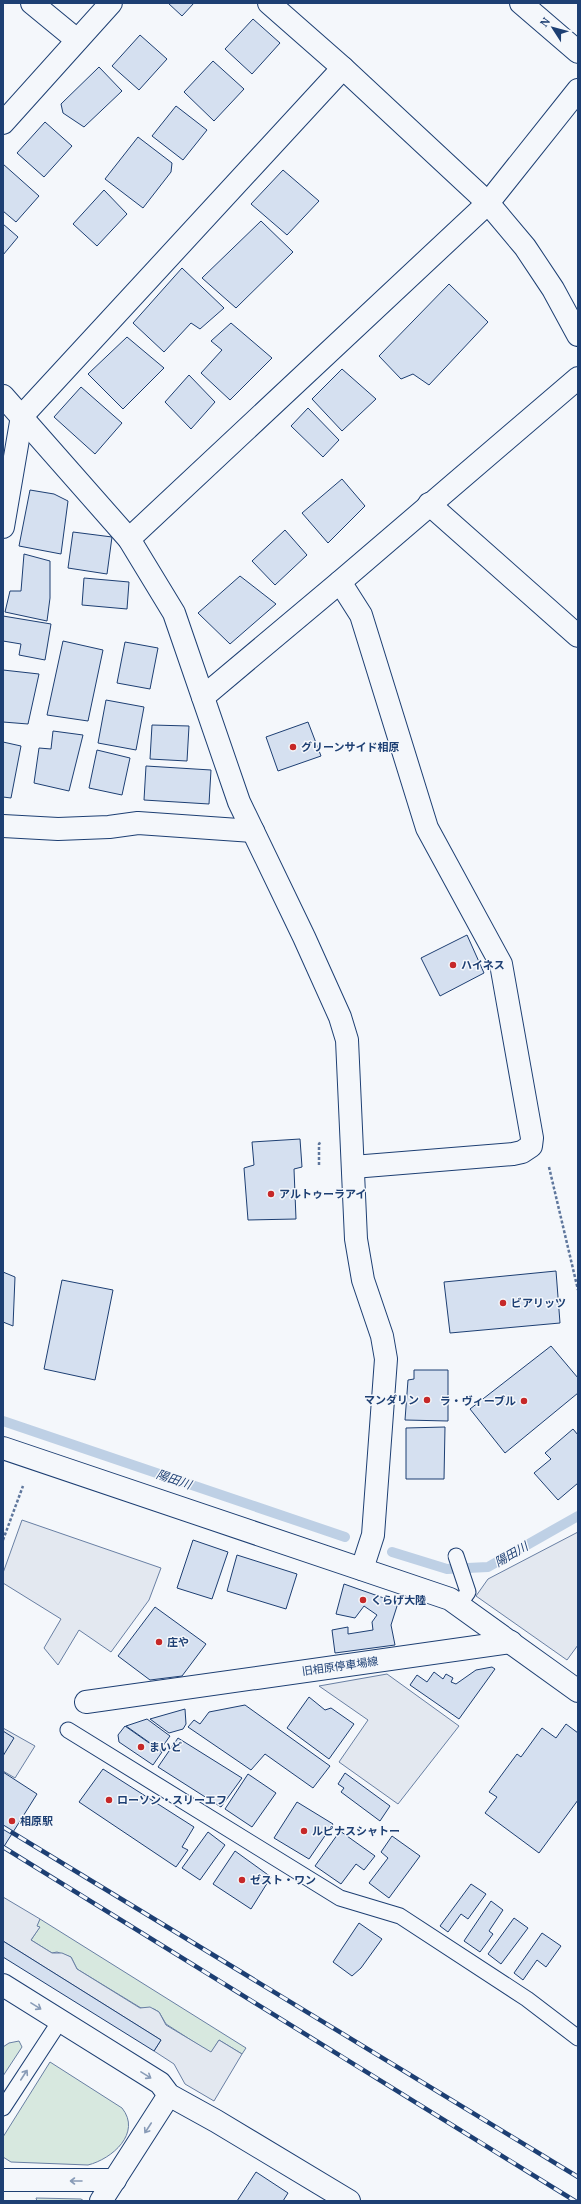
<svg xmlns="http://www.w3.org/2000/svg" width="581" height="2204" font-family="'PT Serif','Noto Sans JP',serif">
<style>
.green{fill:#d7e8df;stroke:#687fa3}
.parking{fill:#e3e8f0;stroke:#687fa3}
.lines{fill:none;stroke-linecap:round;stroke-linejoin:round}
.stream{stroke:#bed0e5;stroke-width:10}
.building{fill:#d5e0f0;stroke:#1d3f73}
.lane-casing{stroke:#1d3f73;stroke-width:17}
.street-casing{stroke:#1d3f73;stroke-width:24}
.path{stroke:#5e769c;stroke-width:2.5;stroke-dasharray:3 2;stroke-linecap:butt}
.lane{stroke:#f4f7fb;stroke-width:15}
.street{stroke:#f4f7fb;stroke-width:22}
.rail-casing{stroke:#1d3f73;stroke-width:4.5}
.rail{stroke:#f4f7fb;stroke-width:3;stroke-dasharray:9;stroke-linecap:butt}
.oneway{stroke:#889bb7}
.poi-dot{fill:#c62828;stroke:#f4f7fb;stroke-width:1.5}
.labels{text-anchor:middle;dominant-baseline:central;stroke-width:3;stroke-linejoin:round;paint-order:stroke}
.poi-label{font-size:11px;font-weight:bold;fill:#1d3f73;stroke:#f4f7fb;text-anchor:start}
.street-label{font-size:11px;fill:#1d3f73;stroke:#f4f7fb}
.water-label{font-size:12px;font-style:italic;fill:#1d3f73;stroke:#f4f7fb}
</style>
<rect width="100%" height="100%" fill="#f4f7fb"/>
<g class="green">
<path d="M40 1919 246 2048 242 2054 219 2040 211 2053 166 2024 159 2012 154 2009 141 2008 77 1969 71 1957 57 1952 52 1953 31 1940 39 1928 36 1926Z"/>
<path d="M19 2041 22 2047 3 2076V2047L9 2043Z"/>
<path d="M50 2062 122 2108C142 2133 112 2159 88 2165L11 2162 3 2157V2137Z"/>
<path d="M36 2198 81 2199 84 2201H37Z"/>
</g>
<g class="parking">
<path d="M22 1520 161 1568 149 1600 111 1652 79 1630 58 1665 44 1648 61 1619 3 1583V1573Z"/>
<path d="M578 1532V1645L567 1660 476 1596 488 1579Z"/>
<path d="M387 1674 459 1726 398 1804 339 1762 368 1720 319 1686Z"/>
<path d="M3 1728 35 1746 15 1778 3 1771Z"/>
<path d="M3 1897 40 1919 37 1926 40 1927 31 1940 52 1953H62L71 1957 77 1969 140 2008 150 2007 159 2012 166 2025 211 2052 219 2040 242 2054 214 2101 185 2084 174 2064 154 2051 161 2040 3 1941Z"/>
</g>
<g class="lines">
<g class="stream">
<path d="M3 1421 345 1537"/>
<path d="M392 1552 447 1569 488 1567 578 1516"/>
</g>
</g>
<g class="building">
<path d="M168 3H194L182 16Z"/>
<path d="M253 19 280 43 252 74 225 49Z"/>
<path d="M140 35 167 59 139 90 112 66Z"/>
<path d="M213 61 244 89 214 121 184 92Z"/>
<path d="M99 67 122 91 84 127 63 113 61 104Z"/>
<path d="M176 106 207 130 183 160 152 136Z"/>
<path d="M45 122 72 146 44 177 17 153Z"/>
<path d="M138 137 172 163 171 172 143 208 105 179Z"/>
<path d="M3 164 39 196 16 222 3 211Z"/>
<path d="M283 170 319 201 287 235 251 204Z"/>
<path d="M104 190 127 214 97 246 73 224Z"/>
<path d="M261 221 293 252 236 308 202 278Z"/>
<path d="M3 224 18 237 3 255Z"/>
<path d="M182 268 224 308 200 329 191 323 164 352 133 323Z"/>
<path d="M449 284 488 322 429 385 413 374 401 379 379 356Z"/>
<path d="M231 323 272 358 230 400 201 373 222 350 211 341Z"/>
<path d="M127 337 164 368 123 409 88 374Z"/>
<path d="M342 369 376 399 342 431 312 399Z"/>
<path d="M189 375 215 402 191 429 165 402Z"/>
<path d="M81 387 122 423 95 454 54 417Z"/>
<path d="M308 408 339 440 323 457 291 426Z"/>
<path d="M342 479 365 506 328 543 302 513Z"/>
<path d="M30 490 54 494 68 501 61 554 19 546Z"/>
<path d="M285 530 307 555 275 585 252 561Z"/>
<path d="M73 532 112 537 107 574 68 568Z"/>
<path d="M24 554 50 561V598L47 621 5 612 10 591H21Z"/>
<path d="M240 576 276 604 230 644 198 613Z"/>
<path d="M84 578 129 582 127 609 82 605Z"/>
<path d="M3 616 51 624 45 660 19 655 21 644 3 641Z"/>
<path d="M63 641 103 650 88 721 47 715Z"/>
<path d="M125 642 158 648 150 689 117 683Z"/>
<path d="M3 670 39 674 28 724 3 722Z"/>
<path d="M106 700 144 707 136 750 98 743Z"/>
<path d="M308 722 321 756 278 771 266 737Z"/>
<path d="M152 725 189 726 187 761 150 759Z"/>
<path d="M53 731 83 735 69 791 34 783 39 748 51 749Z"/>
<path d="M3 742 21 746 11 798 3 797Z"/>
<path d="M97 750 130 758 122 795 89 788Z"/>
<path d="M146 766 211 770 209 804 144 800Z"/>
<path d="M467 935 484 973 440 996 421 958Z"/>
<path d="M300 1139 302 1167 294 1169 296 1219 248 1220 244 1168 254 1165 252 1142Z"/>
<path d="M556 1271 560 1323 450 1333 444 1282Z"/>
<path d="M3 1272 15 1277 13 1326 3 1322Z"/>
<path d="M62 1280 113 1290 95 1380 44 1369Z"/>
<path d="M551 1346 578 1378V1393L505 1453 470 1409Z"/>
<path d="M414 1370H448V1421L405 1420 408 1380 414 1379Z"/>
<path d="M445 1427 444 1479H406V1428Z"/>
<path d="M573 1429 578 1435V1483L558 1500 534 1473 551 1459 545 1453Z"/>
<path d="M193 1540 228 1552 212 1599 177 1588Z"/>
<path d="M237 1555 297 1574 286 1609 227 1591Z"/>
<path d="M344 1584 398 1603 391 1625 395 1645 335 1653 332 1630 348 1627V1634L373 1630 372 1622 377 1615 364 1606 355 1618 336 1614Z"/>
<path d="M155 1607 206 1644 182 1676 150 1680 118 1656Z"/>
<path d="M492 1667 495 1669 459 1719 410 1685 417 1675 427 1682 434 1672 443 1679 446 1674 453 1678 451 1682 456 1684 476 1670Z"/>
<path d="M309 1697 325 1710 331 1708 354 1724 329 1759 287 1728Z"/>
<path d="M245 1705 330 1766 313 1788 265 1754 251 1770 188 1727 194 1720 200 1724 209 1712Z"/>
<path d="M185 1709 186 1724 183 1729 169 1733 150 1719Z"/>
<path d="M147 1719 170 1736 160 1750 126 1726Z"/>
<path d="M566 1724 578 1733V1800L539 1853 485 1813 497 1797 489 1792 517 1754 521 1757 542 1728 556 1738Z"/>
<path d="M125 1726 162 1752 153 1765 119 1742 118 1735Z"/>
<path d="M3 1731 14 1738 3 1756Z"/>
<path d="M178 1738 242 1778 221 1807 158 1767Z"/>
<path d="M103 1769 194 1827 182 1847 188 1850 176 1867 79 1802Z"/>
<path d="M3 1772 37 1794 3 1848Z"/>
<path d="M345 1773 390 1806 380 1821 341 1792 344 1788 338 1784Z"/>
<path d="M248 1774 276 1793 252 1827 225 1809Z"/>
<path d="M297 1802 333 1824 309 1859 274 1838Z"/>
<path d="M340 1831 375 1856 364 1870 356 1864 341 1884 315 1866Z"/>
<path d="M208 1832 225 1845 200 1880 182 1868Z"/>
<path d="M392 1836 420 1856 389 1898 369 1883 388 1858 381 1852Z"/>
<path d="M235 1851 271 1877 251 1909 213 1884Z"/>
<path d="M471 1884 486 1894 468 1919 461 1914 448 1932 440 1926Z"/>
<path d="M491 1901 503 1910 489 1931 493 1934 480 1952 464 1941Z"/>
<path d="M514 1918 528 1928 501 1964 488 1954Z"/>
<path d="M359 1923 382 1939 361 1968 352 1976 333 1962Z"/>
<path d="M542 1933 561 1946 546 1967 537 1960 523 1980 514 1973Z"/>
<path d="M3 1941 161 2040 154 2051 3 1957Z"/>
<path d="M256 2172 288 2193 283 2201H237Z"/>
</g>
<g class="lines">
<defs>
<g id="lane">
<path d="M456 1556 468 1592 458 1606"/>
<path d="M68 1730 340 1898 400 1916 527 1999 578 2038"/>
<path d="M3 2108 60 2021"/>
</g>
<g id="street">
<path d="M32 3 77 40"/>
<path d="M269 3 343 68 488 203 525 247 553 289 578 335"/>
<path d="M521 3 578 52"/>
<path d="M3 123 111 3"/>
<path d="M3 396 129 539 174 613 239 802 304 937 340 1017 347 1040 356 1239 363 1280 382 1336 386 1359 373 1535 362 1569"/>
<path d="M429 504 578 636"/>
<path d="M3 527 22 416 343 68"/>
<path d="M129 539 488 203 578 90"/>
<path d="M340 582 361 615 427 828 501 964 532 1138 531 1146 522 1152 513 1154 353 1167"/>
<path d="M203 697 340 582 578 378"/>
<path d="M3 826 58 829 109 827 138 823 253 831"/>
<path d="M3 1448 450 1599 578 1691"/>
<path d="M86 1702 511 1642"/>
<path d="M3 1985 160 2083 169 2095 216 2121 349 2201"/>
<path d="M3 2180H115"/>
<path d="M101 2201 169 2095"/>
</g>
</defs>
<use href="#lane" class="lane-casing"/>
<use href="#street" class="street-casing"/>
<g class="path">
<path d="M319 1165V1144L321 1141"/>
<path d="M549 1167 578 1290"/>
<path d="M3 1540 23 1486"/>
</g>
<use href="#lane" class="lane"/>
<use href="#street" class="street"/>
<defs>
<g id="rail">
<path d="M3 1827 578 2177"/>
<path d="M3 1847 575 2201"/>
</g>
</defs>
<use href="#rail" class="rail-casing"/>
<use href="#rail" class="rail"/>
</g>
<defs><path id="oneway-shaft" d="M-6 0H5M1.5-3L5.5 0L1.5 3" fill="none" stroke-width="1.6" stroke-linecap="round" stroke-linejoin="round"/></defs>
<g class="oneway">
<use href="#oneway-shaft" transform="translate(36 2006) rotate(32)"/>
<use href="#oneway-shaft" transform="translate(24 2075) rotate(-57)"/>
<use href="#oneway-shaft" transform="translate(146 2075) rotate(32)"/>
<use href="#oneway-shaft" transform="translate(148 2128) rotate(123)"/>
<use href="#oneway-shaft" transform="translate(76 2181) rotate(-180)"/>
</g>
<g class="poi-dot">
<circle cx="293" cy="747" r="4"/>
<circle cx="453" cy="965" r="4"/>
<circle cx="271" cy="1194" r="4"/>
<circle cx="503" cy="1303" r="4"/>
<circle cx="427" cy="1400" r="4"/>
<circle cx="524" cy="1401" r="4"/>
<circle cx="363" cy="1600" r="4"/>
<circle cx="159" cy="1642" r="4"/>
<circle cx="141" cy="1747" r="4"/>
<circle cx="109" cy="1800" r="4"/>
<circle cx="12" cy="1821" r="4"/>
<circle cx="304" cy="1831" r="4"/>
<circle cx="242" cy="1880" r="4"/>
</g>
<g class="labels">
<g class="poi-label">
<text x="301" y="747">グリーンサイド相原</text>
<text x="461" y="965">ハイネス</text>
<text x="279" y="1194">アルトゥーラアイ</text>
<text x="511" y="1303">ビアリッツ</text>
<text x="419" y="1400" text-anchor="end">マンダリン</text>
<text x="516" y="1401" text-anchor="end">ラ・ヴィーブル</text>
<text x="371" y="1600">くらげ大陸</text>
<text x="167" y="1642">庄や</text>
<text x="149" y="1747">まいど</text>
<text x="117" y="1800">ローソン・スリーエフ</text>
<text x="20" y="1821">相原駅</text>
<text x="312" y="1831">ルピナスシャトー</text>
<text x="250" y="1880">ゼスト・ワン</text>
</g>
<g class="street-label">
<text transform="translate(340 1666) rotate(-8)">旧相原停車場線</text>
</g>
<g class="water-label">
<text transform="translate(174 1479) rotate(19)">陽田川</text>
<text transform="translate(511 1554) rotate(-30)">陽田川</text>
</g>
</g>
<rect width="581" height="2204" fill="none" stroke="#1d3f73" stroke-width="8"/>
<g transform="translate(553 28) rotate(306)" stroke="#f4f7fb" stroke-width="3" paint-order="stroke">
<path d="M0-3L7 15L0 10L-7 15Z" fill="#1d3f73"/>
<text y="-6" font-size="11" font-weight="bold" text-anchor="middle" fill="#1d3f73">N</text>
</g>
</svg>
